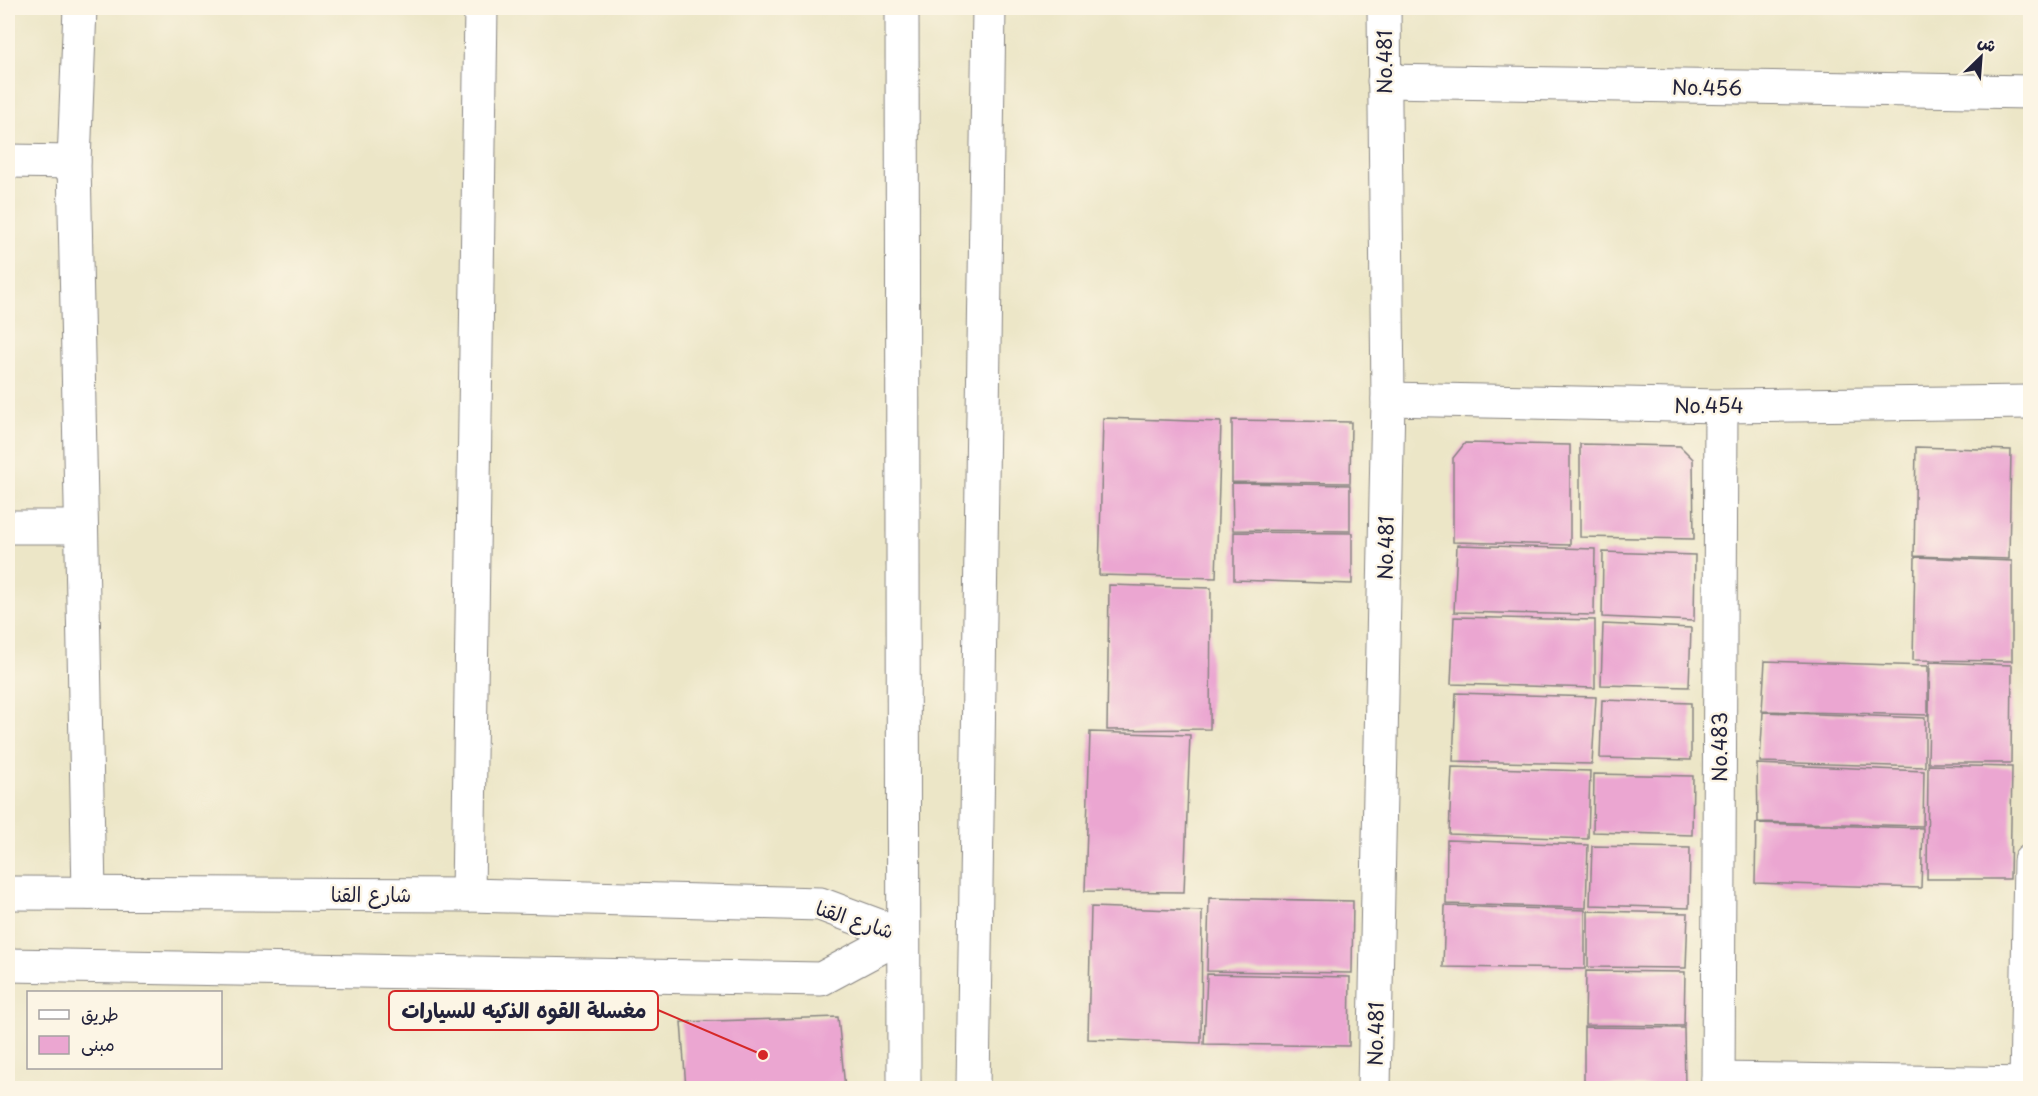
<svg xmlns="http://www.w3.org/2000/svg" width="2038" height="1096" font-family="'Playpen Sans','Playpen Sans Arabic',sans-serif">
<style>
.building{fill:#eba6d1}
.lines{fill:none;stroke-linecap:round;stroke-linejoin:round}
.minor-casing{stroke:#878481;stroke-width:35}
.tertiary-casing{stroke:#878481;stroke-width:35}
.minor{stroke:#fff;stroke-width:33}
.tertiary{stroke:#fff;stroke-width:33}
.labels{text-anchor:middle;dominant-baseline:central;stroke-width:5;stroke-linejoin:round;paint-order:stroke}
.street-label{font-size:20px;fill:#22223b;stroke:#fcf5e5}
.leader{fill:none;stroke:#d62828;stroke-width:2}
.callout-dot{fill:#d62828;stroke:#fcf5e5;stroke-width:2}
.callout{fill:#fcf5e5;stroke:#d62828;stroke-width:2}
.callout-label{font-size:21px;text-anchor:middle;font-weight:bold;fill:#22223b}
</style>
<rect width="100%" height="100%" fill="#fcf5e5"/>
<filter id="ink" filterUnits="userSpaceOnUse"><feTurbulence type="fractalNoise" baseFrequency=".0167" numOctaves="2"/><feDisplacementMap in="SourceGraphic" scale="12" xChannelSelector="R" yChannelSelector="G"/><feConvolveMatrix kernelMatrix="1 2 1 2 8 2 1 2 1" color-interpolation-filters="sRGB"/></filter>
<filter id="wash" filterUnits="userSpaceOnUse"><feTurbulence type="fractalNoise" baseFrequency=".008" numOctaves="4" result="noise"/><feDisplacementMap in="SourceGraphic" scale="24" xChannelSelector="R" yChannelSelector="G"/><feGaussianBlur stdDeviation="1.35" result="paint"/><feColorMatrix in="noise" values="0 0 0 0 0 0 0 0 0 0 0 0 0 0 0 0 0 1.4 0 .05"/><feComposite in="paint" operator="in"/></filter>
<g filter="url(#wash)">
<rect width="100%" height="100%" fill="#ece6c7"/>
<g id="blocks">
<g class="building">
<path d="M1103 418 1221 422 1216 578 1099 575Z"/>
<path d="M1232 420 1351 422 1350 483 1232 482Z"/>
<path d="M1465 443 1570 445V545L1453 542V458Z"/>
<path d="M1580 444 1680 446 1693 459 1694 539 1580 537Z"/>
<path d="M1916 447 2011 450 2009 559 1914 556Z"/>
<path d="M1232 483 1350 485V531L1233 530Z"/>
<path d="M1234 532 1352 533V584L1234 580Z"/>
<path d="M1457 545 1595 549 1594 615 1454 612Z"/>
<path d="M1603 552 1695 555 1694 621 1602 617Z"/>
<path d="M1915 557 2012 561V661L1913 660Z"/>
<path d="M1109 585 1211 588 1210 729 1107 730Z"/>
<path d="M1454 617 1595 620V688L1451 684Z"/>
<path d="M1603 624 1691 628 1689 687 1601 685Z"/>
<path d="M1765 661 1928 666V715L1762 711Z"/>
<path d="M1930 662 2012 665 2011 763H1928Z"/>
<path d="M1456 693 1596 697 1592 764 1453 761Z"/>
<path d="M1602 700 1691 703V760L1600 758Z"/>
<path d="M1763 712 1925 718V767L1760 762Z"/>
<path d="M1090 732 1190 735 1184 892 1085 891Z"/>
<path d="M1757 764 1924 771 1923 826 1758 822Z"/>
<path d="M1928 765 2012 767 2010 879H1927Z"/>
<path d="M1452 767 1590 771 1588 839 1449 834Z"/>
<path d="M1594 774 1693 776 1692 835 1593 832Z"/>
<path d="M1756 823 1923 828 1921 888 1755 883Z"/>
<path d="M1447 840 1588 845 1586 908 1446 904Z"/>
<path d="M1592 846 1690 848 1689 908 1590 905Z"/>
<path d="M1209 898 1353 901 1352 973 1207 971Z"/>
<path d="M1445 906 1585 910V969L1443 967Z"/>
<path d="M1091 907 1202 911 1201 1043 1088 1039Z"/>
<path d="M1588 911 1688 913 1686 968 1588 967Z"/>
<path d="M1586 971 1685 972 1684 1026 1585 1025Z"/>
<path d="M1207 974 1350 977 1349 1046 1204 1044Z"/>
<path d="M838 1017 845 1088H686L681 1022Z"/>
<path d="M1584 1027 1684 1028 1685 1087 1584 1085Z"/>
<path d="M1442 1086 1487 1087V1088H1442Z"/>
</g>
</g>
</g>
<g filter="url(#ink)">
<use href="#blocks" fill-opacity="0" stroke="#878481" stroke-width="1.5"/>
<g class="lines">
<defs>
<g id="minor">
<path d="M80 8 74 162 89 893"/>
<path d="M1384 81 2030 92"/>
<path d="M8 161 74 162"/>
<path d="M1388 399 1721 406 2030 402"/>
<path d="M8 527H81"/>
<path d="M468 895 481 8"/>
<path d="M1718 1079 2030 1084"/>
<path d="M2026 1084 2030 861"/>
<path d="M1374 1088 1388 399 1384 8"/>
<path d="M1718 1088 1721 406"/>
</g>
<g id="tertiary">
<path d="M902 8 904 1088"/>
<path d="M8 893 468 895 820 904 903 935"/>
<path d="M8 965 821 979 903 935"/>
<path d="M973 1088 989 8"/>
</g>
</defs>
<use href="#minor" class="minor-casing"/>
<use href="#tertiary" class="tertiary-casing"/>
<use href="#minor" class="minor"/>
<use href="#tertiary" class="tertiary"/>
</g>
</g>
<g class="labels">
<g class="street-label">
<text transform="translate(1384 62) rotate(-90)">No.481</text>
<text transform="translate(1707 87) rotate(1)">No.456</text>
<text x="1709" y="405">No.454</text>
<text transform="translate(1385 548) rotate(-89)">No.481</text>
<text transform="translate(1719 747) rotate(-90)">No.483</text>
<text x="371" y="894">شارع القنا</text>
<text transform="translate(855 919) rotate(18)">شارع القنا</text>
<text transform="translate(1375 1034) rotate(-89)">No.481</text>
</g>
</g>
<path class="leader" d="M763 1055L658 1010"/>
<circle class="callout-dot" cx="763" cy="1055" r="6"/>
<rect class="callout" x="389" y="991" width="269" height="39" rx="6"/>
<g class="callout-label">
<text x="524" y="1018">مغسلة القوه الذكيه للسيارات</text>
</g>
<rect width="2038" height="1096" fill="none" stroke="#fcf5e5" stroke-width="30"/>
<rect x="27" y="991" width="195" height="78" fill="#fcf5e5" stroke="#a5a1a1" stroke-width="1.5"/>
<rect x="39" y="1010" width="30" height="9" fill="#ffffff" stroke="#a5a1a1" stroke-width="1.5"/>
<text x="81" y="1021" font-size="18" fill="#22223b">طريق</text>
<rect x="39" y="1036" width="30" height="18" fill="#eba6d1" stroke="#a5a1a1" stroke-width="1.5"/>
<text x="81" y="1051" font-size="18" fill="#22223b">مبنى</text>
<g transform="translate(1981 57) rotate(25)" stroke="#fcf5e5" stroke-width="4.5" paint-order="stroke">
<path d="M0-4.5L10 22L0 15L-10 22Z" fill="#22223b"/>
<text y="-9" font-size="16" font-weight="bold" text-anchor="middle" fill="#22223b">ش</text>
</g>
</svg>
